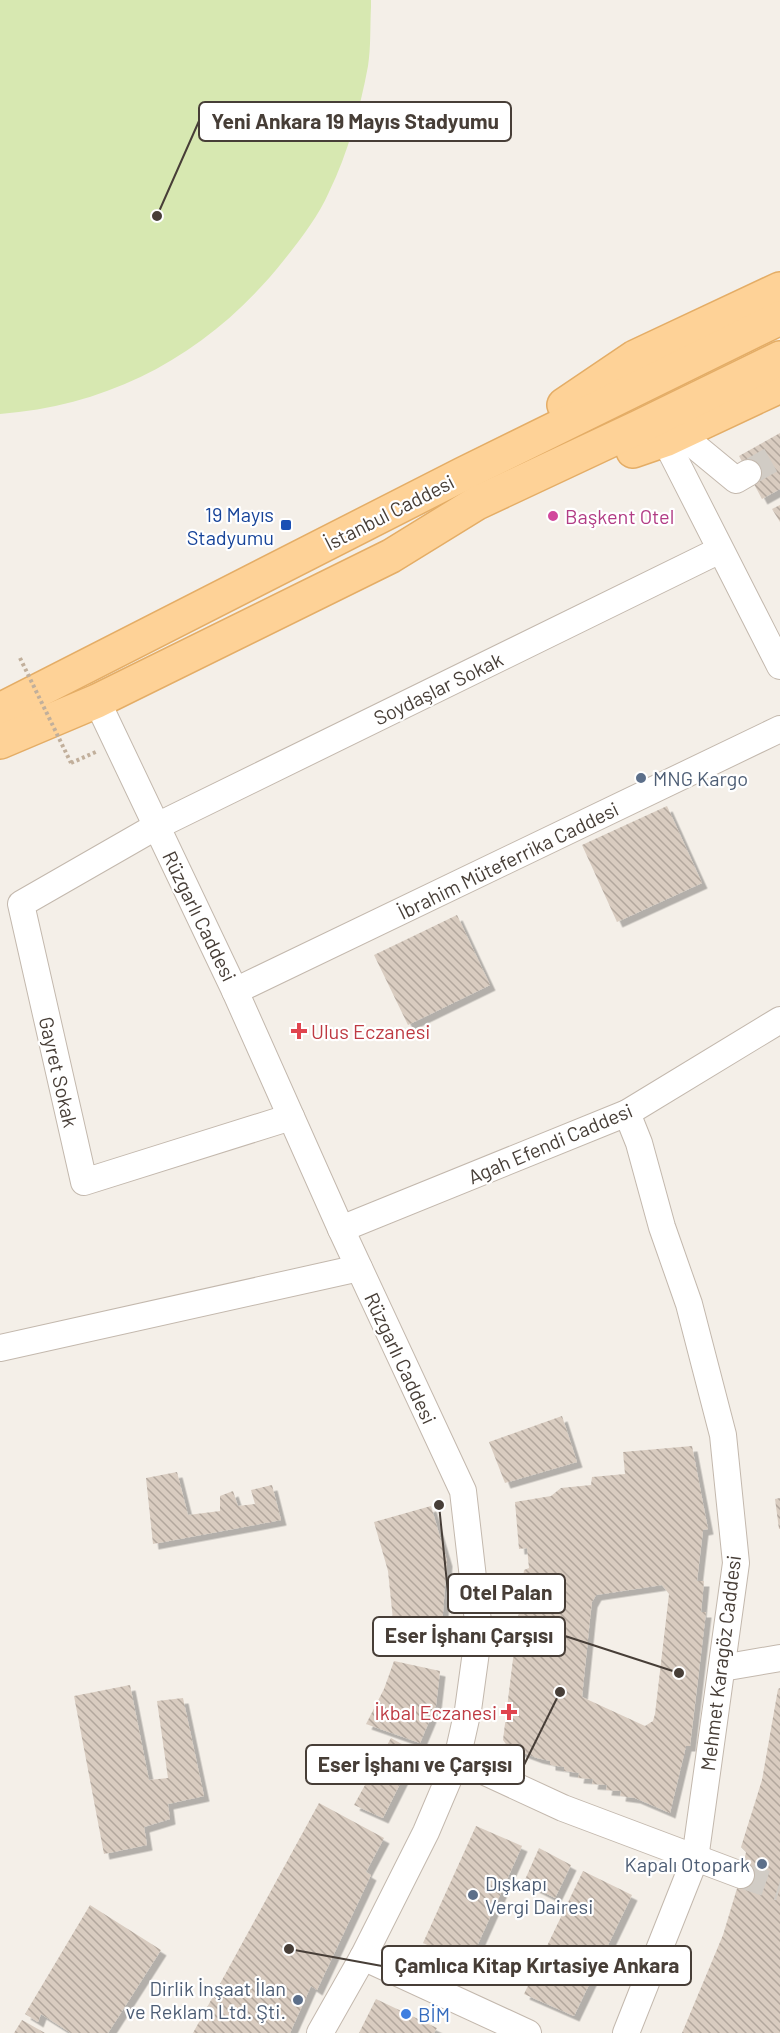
<svg xmlns="http://www.w3.org/2000/svg" width="780" height="2033" font-family="Barlow,sans-serif">
<style>
.green{fill:#d7e8b1}
.building{fill:url(#building-back-hatch);fill-rule:evenodd;filter:url(#shadow)}
.lines{fill:none;stroke-linecap:round;stroke-linejoin:round}
.minor-tunnel{stroke:#d1ccc5;stroke-width:26;stroke-dasharray:26 13;stroke-linecap:butt}
.minor-casing{stroke:#c3b8ad;stroke-width:28}
.major-casing{stroke:#e4ad66;stroke-width:36}
.path{stroke:#c1af9b;stroke-width:4;stroke-dasharray:3 3;stroke-linecap:butt}
.minor{stroke:#fff;stroke-width:26}
.major{stroke:#fed297;stroke-width:33}
.path-bridge{stroke:#c1af9b;stroke-width:4;stroke-dasharray:3 3;stroke-linecap:butt}
.hotel-dot{fill:#d1479c;stroke:#fff;stroke-width:2}
.transit-dot{fill:#1a4fb4;stroke:#fff;stroke-width:2}
.service-dot{fill:#5c6f8a;stroke:#fff;stroke-width:2}
.health-dot{fill:#e0444e;stroke:#fff;stroke-width:2}
.shop-dot{fill:#3f7fe0;stroke:#fff;stroke-width:2}
.labels{text-anchor:middle;dominant-baseline:central;stroke-width:4.5;stroke-linejoin:round;paint-order:stroke}
.street-label{font-size:20px;fill:#473e37;stroke:#fff}
.transit-label{font-size:20px;fill:#164399;stroke:#fff;text-anchor:end}
.hotel-label{font-size:20px;fill:#b23c85;stroke:#fff;text-anchor:start}
.service-label{font-size:20px;fill:#4e5e75;stroke:#fff;text-anchor:start}
.health-label{font-size:20px;fill:#be3a42;stroke:#fff;text-anchor:start}
.shop-label{font-size:20px;fill:#366cbe;stroke:#fff;text-anchor:start}
.leader{fill:none;stroke:#473e37;stroke-width:2}
.callout-dot{fill:#473e37;stroke:#fff;stroke-width:2}
.callout{fill:#fff;stroke:#473e37;stroke-width:2}
.callout-label{font-size:21px;text-anchor:middle;font-weight:bold;fill:#473e37}
</style>
<defs>
<pattern id="building-back-hatch" width="6" height="6" patternUnits="userSpaceOnUse" patternTransform="scale(1.5)"><rect width="6" height="6" fill="#d9ccc0"/><path d="M-1 5l2 2M0 0l6 6M5-1l2 2" fill="none" stroke="#b2a79d"/></pattern>
<filter id="shadow"><feDropShadow dx="5.5" dy="5.5" stdDeviation="0" flood-color="#0004"/></filter>
</defs>
<rect width="100%" height="100%" fill="#f4efe8"/>
<path class="green" d="M0 0H371V7C370 26 371 47 368 66 360 109 348 153 329 192 318 217 300 240 284 260 212 351 116 405 0 414Z"/>
<g class="building">
<path d="M780 433V489L762 499 739 456Z"/>
<path d="M780 505V522L772 509Z"/>
<path d="M667 806 702 883 617 922 582 845Z"/>
<path d="M457 915 490 985 408 1025 374 955Z"/>
<path d="M562 1416 577 1462 505 1483 489 1442Z"/>
<path d="M692 1446 708 1529 703 1530 697 1581H704L701 1612H706L690 1746H686L670 1813 635 1798 620 1796 621 1791 606 1790 607 1785 592 1784 593 1779 578 1778 579 1773 564 1771V1767L550 1765V1761L537 1758 508 1747 503 1740 524 1570 529 1568 527 1548 519 1549 515 1502 551 1496 561 1488 591 1485 592 1477 625 1474 623 1452ZM662 1585 669 1594 655 1714 653 1721 645 1726 582 1697 590 1619 592 1602 596 1595Z"/>
<path d="M177 1472 188 1515 220 1511V1496L233 1491 238 1506 255 1504 251 1490 272 1485 281 1520 153 1544 146 1478Z"/>
<path d="M780 1498V1529H779L775 1499Z"/>
<path d="M431 1506 447 1561 442 1625 393 1620 388 1571 374 1522Z"/>
<path d="M394 1661 440 1671 436 1705 420 1743 366 1724 384 1689Z"/>
<path d="M130 1685 149 1780 168 1778 157 1701 183 1698 204 1796 168 1804 170 1819 144 1827 147 1845 104 1854 74 1696Z"/>
<path d="M780 1688V2033H682L723 1935 741 1875 746 1852 741 1847 762 1780 778 1689Z"/>
<path d="M391 1738 416 1752 383 1818 354 1805Z"/>
<path d="M319 1803 384 1838 366 1872 371 1875 317 1990 311 1986 290 2033H193Z"/>
<path d="M476 1826 522 1846 469 1964 423 1943Z"/>
<path d="M539 1848 571 1865 555 1898 524 1882Z"/>
<path d="M583 1871 632 1895 574 2016 524 1994Z"/>
<path d="M90 1905 161 1950 108 2033H71L41 2014 38 2022 25 2014Z"/>
<path d="M376 1999 437 2028 434 2033H359Z"/>
<path d="M22 2020 45 2033H14Z"/>
</g>
<g class="lines">
<g class="minor-tunnel">
<path d="M748 473 780 455"/>
<path d="M741 1875 780 1888"/>
</g>
<defs>
<g id="minor">
<path d="M679 433 736 480 748 473"/>
<path d="M665 440 780 666"/>
<path d="M97 701 235 991 341 1229 463 1491 479 1630 468 1710 457 1759 426 1832 363 1957 320 2033"/>
<path d="M235 991 780 729"/>
<path d="M291 1117 84 1182 21 904 157 826 720 550"/>
<path d="M341 1229 627 1113 780 1020"/>
<path d="M0 1348 359 1268"/>
<path d="M722 1668 780 1658"/>
<path d="M457 1759 563 1808 741 1875"/>
<path d="M363 1957 528 2033"/>
<path d="M626 2033 695 1859 736 1563 723 1435 689 1304 662 1227 639 1143 627 1113"/>
</g>
<g id="major">
<path d="M564 405 635 357 780 289"/>
<path d="M633 451 665 440 780 386"/>
<path d="M0 710 463 474 780 318"/>
<path d="M0 742 97 701 391 556 477 503 639 427 780 358"/>
</g>
</defs>
<use href="#minor" class="minor-casing"/>
<use href="#major" class="major-casing"/>
<path class="path" d="M71 763 98 751"/>
<use href="#minor" class="minor"/>
<use href="#major" class="major"/>
<path class="path-bridge" d="M20 658 71 763"/>
</g>
<circle class="hotel-dot" cx="553" cy="516" r="6"/>
<rect class="transit-dot" x="280" y="519" width="12" height="12" rx="3"/>
<g class="service-dot">
<circle cx="641" cy="778" r="6"/>
<circle cx="762" cy="1864" r="6"/>
<circle cx="473" cy="1895" r="6"/>
<circle cx="298" cy="2000" r="6"/>
</g>
<g class="health-dot">
<path d="M296 1022h6v6h6v6h-6v6h-6v-6h-6v-6h6z"/>
<path d="M506 1703h6v6h6v6h-6v6h-6v-6h-6v-6h6z"/>
</g>
<circle class="shop-dot" cx="406" cy="2014" r="6"/>
<g class="labels">
<g class="street-label">
<text transform="translate(389 512) rotate(-27)">İstanbul Caddesi</text>
<text transform="translate(438 688) rotate(-26)">Soydaşlar Sokak</text>
<text transform="translate(508 860) rotate(-26)">İbrahim Müteferrika Caddesi</text>
<text transform="translate(200 916) rotate(64)">Rüzgarlı Caddesi</text>
<text transform="translate(59 1072) rotate(77)">Gayret Sokak</text>
<text transform="translate(550 1143) rotate(-23)">Agah Efendi Caddesi</text>
<text transform="translate(401 1358) rotate(65)">Rüzgarlı Caddesi</text>
<text transform="translate(720 1663) rotate(-83)">Mehmet Karagöz Caddesi</text>
</g>
<g class="transit-label">
<text x="274" y="514">19 Mayıs<tspan x="274" dy="23">Stadyumu</tspan></text>
</g>
<g class="hotel-label">
<text x="565" y="516">Başkent Otel</text>
</g>
<g class="service-label">
<text x="653" y="778">MNG Kargo</text>
<text x="750" y="1864" text-anchor="end">Kapalı Otopark</text>
<text x="485" y="1883">Dışkapı<tspan x="485" dy="23">Vergi Dairesi</tspan></text>
<text x="286" y="1988" text-anchor="end">Dirlik İnşaat İlan<tspan x="286" dy="23">ve Reklam Ltd. Şti.</tspan></text>
</g>
<g class="health-label">
<text x="311" y="1031">Ulus Eczanesi</text>
<text x="497" y="1712" text-anchor="end">İkbal Eczanesi</text>
</g>
<g class="shop-label">
<text x="418" y="2014">BİM</text>
</g>
</g>
<path class="leader" d="M157 216L199 121M439 1505L448 1593M679 1673L565 1636M560 1692L524 1765M289 1949L382 1966"/>
<g class="callout-dot">
<circle cx="157" cy="216" r="6"/>
<circle cx="439" cy="1505" r="6"/>
<circle cx="679" cy="1673" r="6"/>
<circle cx="560" cy="1692" r="6"/>
<circle cx="289" cy="1949" r="6"/>
</g>
<g class="callout">
<rect x="199" y="102" width="312" height="39" rx="6"/>
<rect x="448" y="1574" width="117" height="39" rx="6"/>
<rect x="373" y="1617" width="192" height="39" rx="6"/>
<rect x="306" y="1745" width="218" height="39" rx="6"/>
<rect x="382" y="1946" width="309" height="39" rx="6"/>
</g>
<g class="callout-label">
<text x="355" y="129">Yeni Ankara 19 Mayıs Stadyumu</text>
<text x="506" y="1600">Otel Palan</text>
<text x="469" y="1643">Eser İşhanı Çarşısı</text>
<text x="415" y="1772">Eser İşhanı ve Çarşısı</text>
<text x="537" y="1973">Çamlıca Kitap Kırtasiye Ankara</text>
</g>
</svg>
